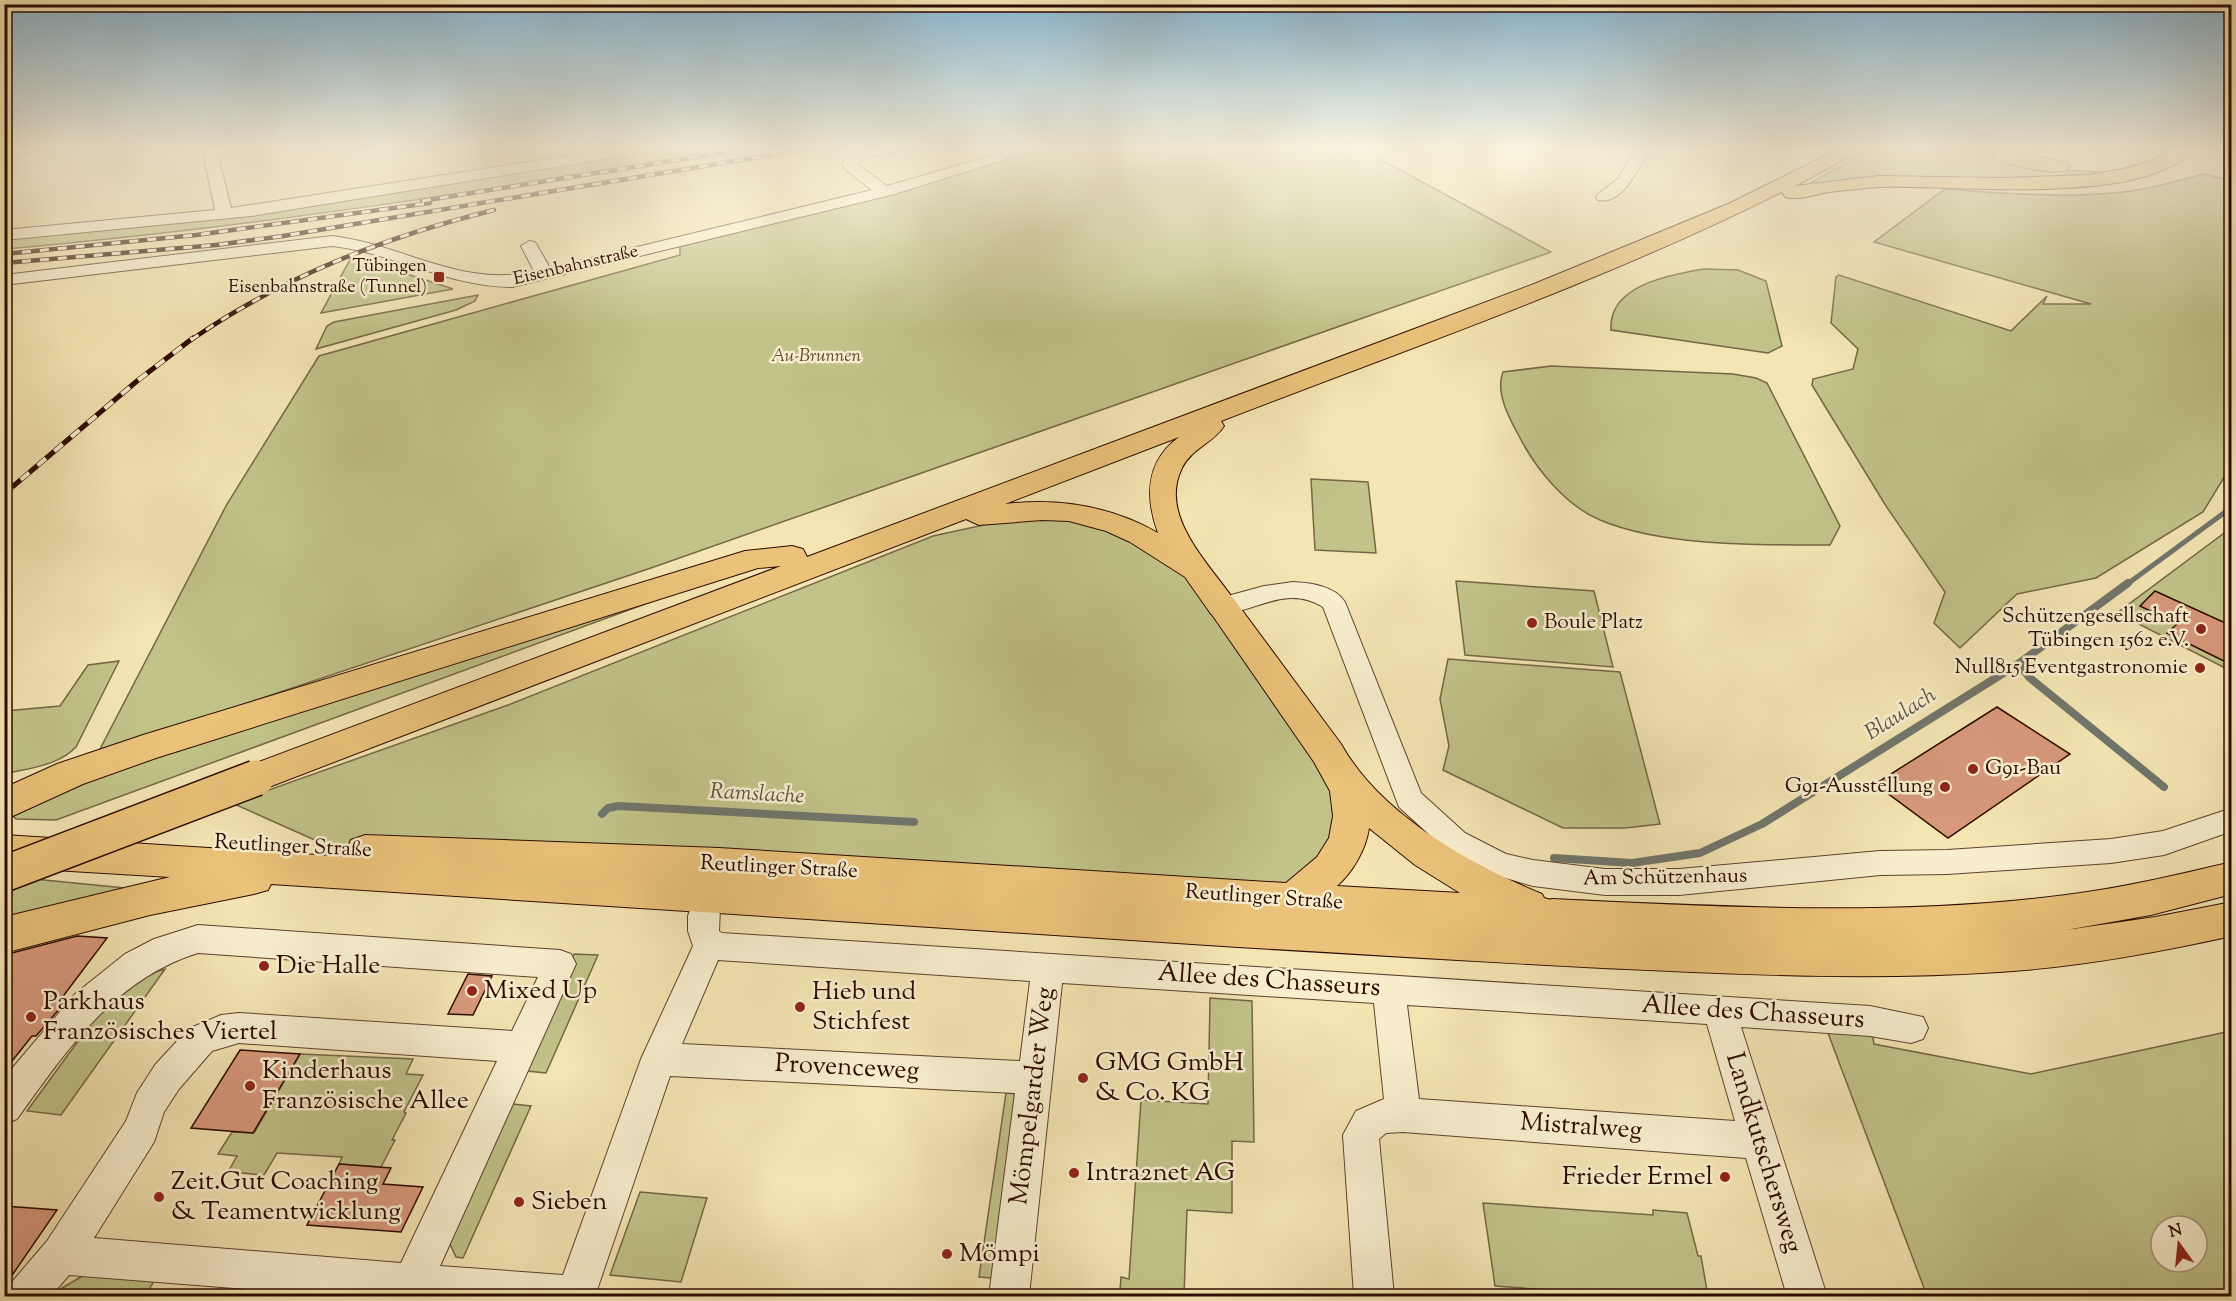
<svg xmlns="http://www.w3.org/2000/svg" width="2236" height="1301" font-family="'Sorts Mill Goudy',serif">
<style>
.green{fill:#c1c389;stroke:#766645;stroke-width:1.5;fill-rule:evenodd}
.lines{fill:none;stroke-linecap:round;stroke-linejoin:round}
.stream-far1{stroke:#70766c;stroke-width:5}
.stream{stroke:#70766c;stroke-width:8}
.building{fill:#d7997c;stroke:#2c0a01;stroke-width:1.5}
.street-casing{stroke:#5e412e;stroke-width:2}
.primary-casing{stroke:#2c0a01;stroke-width:2}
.highway-casing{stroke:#2c0a01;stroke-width:2}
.street{fill:#f8eece;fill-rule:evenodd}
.primary{fill:#eac27a;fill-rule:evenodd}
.highway{fill:#eac27a;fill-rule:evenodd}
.rail-far1-casing{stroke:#2c0a01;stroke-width:4.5}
.rail-casing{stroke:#2c0a01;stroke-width:5}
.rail-far1{stroke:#f8eece;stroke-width:3;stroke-dasharray:9;stroke-linecap:butt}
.rail{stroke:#f8eece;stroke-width:4;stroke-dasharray:11;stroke-linecap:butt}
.highway-bridge-casing{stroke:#2c0a01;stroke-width:38;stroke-linecap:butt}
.highway-bridge{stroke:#eac27a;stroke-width:35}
.poi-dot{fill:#8f2418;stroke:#f8eece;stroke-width:2}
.labels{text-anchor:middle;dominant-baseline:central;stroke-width:5;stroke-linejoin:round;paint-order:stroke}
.far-street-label{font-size:18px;fill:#2c0a01;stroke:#f8eece}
.far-poi-label{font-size:18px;fill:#2c0a01;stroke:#f8eece;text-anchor:end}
.far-park-label{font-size:18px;font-style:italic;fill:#604b31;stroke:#f8eece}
.poi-label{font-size:21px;fill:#2c0a01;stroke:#f8eece;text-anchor:end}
.street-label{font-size:21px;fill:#2c0a01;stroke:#f8eece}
.water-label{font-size:22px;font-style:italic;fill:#595248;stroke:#f8eece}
.near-poi-label{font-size:26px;fill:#2c0a01;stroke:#f8eece;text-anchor:start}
.near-street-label{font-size:26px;fill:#2c0a01;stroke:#f8eece}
</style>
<rect width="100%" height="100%" fill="#f4e5b3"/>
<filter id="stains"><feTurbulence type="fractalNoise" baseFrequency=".00333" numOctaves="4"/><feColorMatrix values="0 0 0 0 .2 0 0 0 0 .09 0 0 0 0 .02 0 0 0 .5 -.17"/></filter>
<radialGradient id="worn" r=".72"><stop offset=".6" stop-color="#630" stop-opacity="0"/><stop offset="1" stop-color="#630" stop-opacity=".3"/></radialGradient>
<g class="green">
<path d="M648 148H745C499 189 253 227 5 249V235L169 220Z"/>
<path d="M1035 148H1360L1551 252 651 568 98 753 227 504 319 356 680 255V243Z"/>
<path d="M1874 148H1970L2055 169 2110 173 2082 177 1810 183Z"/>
<path d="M2203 174 2231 180V466L2203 512 2096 578 2017 594 1960 648 1934 623 1945 592 1886 506 1812 385 1813 379 1853 369 1858 349 1831 323 1836 277 1839 275 2011 331 2047 296 2043 304H2091L1874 242 1945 189C2000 193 2057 198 2112 193 2143 191 2173 182 2203 174Z"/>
<path d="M352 256 453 289 321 313Z"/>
<path d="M1704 269 1738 270 1766 281 1782 346 1768 353 1611 330C1608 285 1670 275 1704 269Z"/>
<path d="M478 295 475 301 456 310 316 349 327 326 334 322Z"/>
<path d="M1551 366 1733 374 1756 378 1767 383 1840 526 1830 545C1761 545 1664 547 1600 520 1566 506 1535 468 1519 436 1509 418 1495 392 1503 372Z"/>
<path d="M1311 479 1368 482 1376 553 1315 550Z"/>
<path d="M1052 510 1168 551 1351 803 1293 900 337 850 232 803 508 705 933 536Z"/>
<path d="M2231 528V671L2117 613Z"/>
<path d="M1456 581 1594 591 1613 667 1465 655Z"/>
<path d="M686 589 56 820 16 819 13 816 17 809 62 785Z"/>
<path d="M1448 659 1620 672 1660 824 1625 828H1563L1443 770 1449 746 1440 699Z"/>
<path d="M119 661 76 747C58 766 29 768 5 774V711L60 706 88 665Z"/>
<path d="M4 876 125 888 5 935Z"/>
<path d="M574 954 598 955 546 1073 517 1070Z"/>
<path d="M165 969 61 1115 27 1111 108 1000 152 973Z"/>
<path d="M1210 998 1252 1001 1254 1142 1232 1141V1213L1187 1210 1184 1296 1120 1291 1121 1277 1129 1279 1141 1100 1208 1104Z"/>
<path d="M1822 1017 1870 1021 1874 1044 2031 1074 2231 1031V1296H1927ZM2161 1226H2197V1262H2161Z"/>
<path d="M300 1054 413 1059 406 1074 423 1075 404 1112 406 1113 392 1140H395L381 1167 339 1164 342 1157 277 1153 264 1175 228 1172 237 1156 218 1154 232 1132 254 1133Z"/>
<path d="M1006 1093 1030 1095 1004 1279 979 1277Z"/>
<path d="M503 1103 531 1106 463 1258 456 1257 444 1231Z"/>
<path d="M640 1192 707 1198 681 1282 610 1275Z"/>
<path d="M1483 1203 1653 1215V1210L1687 1213 1698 1256H1701L1708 1296H1601L1600 1294 1495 1286Z"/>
<path d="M165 1263 145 1296H48L86 1274Z"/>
</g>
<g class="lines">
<path class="stream-far1" d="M2126 585 2232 507"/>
<g class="stream">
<path d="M2018 664 2030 678 2164 787"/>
<path d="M602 814 608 808 619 806 914 822"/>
<path d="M1554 858 1632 863 1700 853 1762 824 2018 664 2128 583"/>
</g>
</g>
<g class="building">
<path d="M2155 591 2232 626V665L2167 633 2177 624 2140 606Z"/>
<path d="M1997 707 2070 754 1948 838 1875 784Z"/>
<path d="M77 936 107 938 61 999H68L36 1036H32L4 1071V955Z"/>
<path d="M468 974 492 976 473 1015 448 1014Z"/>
<path d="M240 1050 300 1054 253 1133 191 1128Z"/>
<path d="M339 1164 391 1168 383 1184 423 1187 401 1232 307 1225Z"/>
<path d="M4 1206 57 1210 4 1287Z"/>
</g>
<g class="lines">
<defs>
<g id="street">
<path d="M41 148 39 151 4 158V149Z"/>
<path d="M202 148H216L231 208 618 148H655L648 152 251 216 4 240V230L215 210Z"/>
<path d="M870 148H899L897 151 864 158 857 164 887 186 1018 148H1042L891 195 512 287C448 287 394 253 332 246L4 285V275L332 236C402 244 463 289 534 271L521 246 529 241 535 242 550 268 872 190 846 170 842 163 854 152Z"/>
<path d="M1635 148H1649C1640 166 1623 206 1598 200L1596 197 1598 194 1619 178Z"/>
<path d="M1293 582C1311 583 1335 586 1345 602L1421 793 1465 833 1506 854 1533 860 1605 869H1679L1880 851 1947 850 2111 839 2163 831 2232 808V831L2164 855 2111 863 1947 874 1880 875 1679 895H1605L1533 886 1488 873 1445 849 1399 807 1323 607C1281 581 1246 621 1213 612L1210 606 1213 600 1264 586Z"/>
<path d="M714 865 725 869 729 878 720 908 719 931 722 933 1870 1006 1923 1017 1928 1028 1923 1039 1911 1043 1870 1036 1741 1027 1827 1296H1787L1746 1158 1403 1132 1386 1133 1379 1139 1394 1296H1354L1343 1135 1356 1111 1384 1099 1374 1003 1062 983 1029 1296H989L1015 1093 670 1076 595 1296H336L69 1275 51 1296H6L12 1282 47 1241 126 1121 137 1093 155 1065 188 1029 221 1015 239 1013 512 1031 538 977 198 953C114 979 66 1051 17 1119L4 1124V1078L75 994 125 954 154 939 198 925 560 950 571 954 576 964 440 1266 563 1275 641 1059 693 946 688 931V916L703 869ZM718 960 1030 981 1020 1061 682 1044ZM1407 1005 1707 1024 1735 1121 1419 1099ZM239 1043 497 1061 401 1263 94 1238 154 1142 164 1112 179 1089 212 1051Z"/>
</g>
<path id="primary" d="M1222 595 1233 598 1341 744C1380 814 1469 864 1542 894L1544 898 1566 904 1572 916 1566 928 1552 933 1298 917 1238 947 271 884 268 890 254 894 150 915 4 953V917L170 877 4 867V835L349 857 346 851 351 840 365 835 719 848 1286 883 1317 857 1329 838 1333 816 1330 791 1314 762 1206 606 1211 598ZM1369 828 1415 865 1460 893 1337 886C1353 872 1366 849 1369 828Z"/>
<g id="highway">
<path d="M1841 148H1866L1795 186 1879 176 2002 178 2088 175 2124 169 2153 160 2171 148H2193C2152 208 1947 184 1879 187 1863 188 1846 190 1829 192 1815 194 1799 201 1785 197L1782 192C1602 282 1409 348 1221 421L1224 426C1213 443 1191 449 1182 468 1157 518 1214 568 1238 606L1233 614 1222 617 1211 614 1185 577 1130 542 1106 531 1069 521 1042 520 979 525 966 519 256 792 243 788 238 778 243 768 781 566 758 568 156 758 83 784 4 820V788L57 764 143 735 745 551 792 546 803 549 807 557 1534 284 1728 204ZM1179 437C1145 462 1145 497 1158 533 1111 506 1058 498 1005 504Z"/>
<path d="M1969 148H2000L2067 163 2070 167C2059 182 1988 157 1971 152Z"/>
<path d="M2232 862V894L2151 915 2066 930 2155 917 2232 902V936C2155 953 2078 967 1999 972 1867 981 1735 974 1603 968 1481 962 1360 954 1238 947L1224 941 1218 929 1224 917 1238 911 1539 929 1532 916 1538 904 1552 899C1723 907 1896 917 2066 895 2122 888 2177 875 2232 862Z"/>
</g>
</defs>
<use href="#street" class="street-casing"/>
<use href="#primary" class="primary-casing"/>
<use href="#highway" class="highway-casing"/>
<use href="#street" class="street"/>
<use href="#primary" class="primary"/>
<use href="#highway" class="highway"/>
<defs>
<g id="rail-far1">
<path d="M422 201 751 148"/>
<path d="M4 254 196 235 430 203"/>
<path d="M4 263 216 245 283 236 813 148"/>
<path d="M191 340C284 276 385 237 494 210"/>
</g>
<path id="rail" d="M4 494 137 381 193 338"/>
</defs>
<use href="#rail-far1" class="rail-far1-casing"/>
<use href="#rail" class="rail-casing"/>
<use href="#rail-far1" class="rail-far1"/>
<use href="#rail" class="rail"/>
<defs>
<path id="highway-bridge" d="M4 874 256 778"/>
</defs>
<use href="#highway-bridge" class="highway-bridge-casing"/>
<use href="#highway-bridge" class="highway-bridge"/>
</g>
<linearGradient id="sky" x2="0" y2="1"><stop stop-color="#8ab8d3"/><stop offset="0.45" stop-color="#faf3dd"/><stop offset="1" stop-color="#faf3dd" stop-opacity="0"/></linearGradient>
<rect width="2236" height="330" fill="url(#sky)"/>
<g class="poi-dot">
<rect x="433" y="271" width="12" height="12" rx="3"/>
<circle cx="1532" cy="623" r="6"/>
<circle cx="2201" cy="629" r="6"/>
<circle cx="2200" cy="668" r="6"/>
<circle cx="1973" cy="769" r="6"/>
<circle cx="1945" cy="787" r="6"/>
<circle cx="264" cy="966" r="6"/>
<circle cx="472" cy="991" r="6"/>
<circle cx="800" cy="1007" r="6"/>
<circle cx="31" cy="1017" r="6"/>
<circle cx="1083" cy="1078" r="6"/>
<circle cx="250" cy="1086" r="6"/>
<circle cx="1074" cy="1173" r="6"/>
<circle cx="1725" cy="1177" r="6"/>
<circle cx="159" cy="1197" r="6"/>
<circle cx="519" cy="1202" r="6"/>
<circle cx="947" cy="1254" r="6"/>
</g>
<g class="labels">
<g class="far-street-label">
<text transform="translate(576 266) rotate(-13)">Eisenbahnstraße</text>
</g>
<g class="far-poi-label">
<text x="427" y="267">Tübingen<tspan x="427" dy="21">Eisenbahnstraße (Tunnel)</tspan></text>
</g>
<g class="far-park-label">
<text x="816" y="357">Au-Brunnen</text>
</g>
<g class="poi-label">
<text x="2189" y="617">Schützengesellschaft<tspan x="2189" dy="24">Tübingen 1562 e.V.</tspan></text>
<text x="1544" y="623" text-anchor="start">Boule Platz</text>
<text x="2188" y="668">Null815 Eventgastronomie</text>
<text x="1985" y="769" text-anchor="start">G91-Bau</text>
<text x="1933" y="787">G91-Ausstellung</text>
</g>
<g class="street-label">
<text transform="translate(293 847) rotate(3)">Reutlinger Straße</text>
<text transform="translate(779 868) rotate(3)">Reutlinger Straße</text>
<text transform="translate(1665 878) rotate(-1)">Am Schützenhaus</text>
<text transform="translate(1264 898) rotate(4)">Reutlinger Straße</text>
</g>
<g class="water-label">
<text transform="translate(1901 715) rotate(-32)">Blaulach</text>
<text transform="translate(757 795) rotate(3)">Ramslache</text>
</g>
<g class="near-poi-label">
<text x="276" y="966">Die Halle</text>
<text x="484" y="991">Mixed Up</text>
<text x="812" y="992">Hieb und<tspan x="812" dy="30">Stichfest</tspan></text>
<text x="43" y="1002">Parkhaus<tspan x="43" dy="30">Französisches Viertel</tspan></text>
<text x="1095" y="1063">GMG GmbH<tspan x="1095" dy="30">&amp; Co. KG</tspan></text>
<text x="262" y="1071">Kinderhaus<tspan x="262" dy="30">Französische Allee</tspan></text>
<text x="1086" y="1173">Intra2net AG</text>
<text x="1713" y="1177" text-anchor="end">Frieder Ermel</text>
<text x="171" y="1182">Zeit.Gut Coaching<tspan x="171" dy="30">&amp; Teamentwicklung</tspan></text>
<text x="531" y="1202">Sieben</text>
<text x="959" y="1254">Mömpi</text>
</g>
<g class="near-street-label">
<text transform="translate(1269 981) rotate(4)">Allee des Chasseurs</text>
<text transform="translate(1753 1013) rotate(4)">Allee des Chasseurs</text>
<text transform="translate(847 1068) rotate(3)">Provenceweg</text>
<text transform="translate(1033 1096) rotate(-83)">Mömpelgarder Weg</text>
<text transform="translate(1581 1127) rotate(4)">Mistralweg</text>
<text transform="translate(1763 1153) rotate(73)">Landkutschersweg</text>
</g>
</g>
<rect width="2236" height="1301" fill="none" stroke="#f4e5b3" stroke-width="24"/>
<rect x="6" y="6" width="2224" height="1289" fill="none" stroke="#2c0a01" stroke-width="3"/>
<rect x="12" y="12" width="2212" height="1277" fill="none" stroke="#2c0a01" stroke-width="1.5"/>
<g transform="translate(2179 1244) rotate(345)"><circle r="28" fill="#f8eece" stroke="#a6937c" stroke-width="1.5"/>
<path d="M0-4.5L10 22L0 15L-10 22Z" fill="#8f2418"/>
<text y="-9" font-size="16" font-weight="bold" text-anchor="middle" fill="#2c0a01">N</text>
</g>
<rect width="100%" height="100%" filter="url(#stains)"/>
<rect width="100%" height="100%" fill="url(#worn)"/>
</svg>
